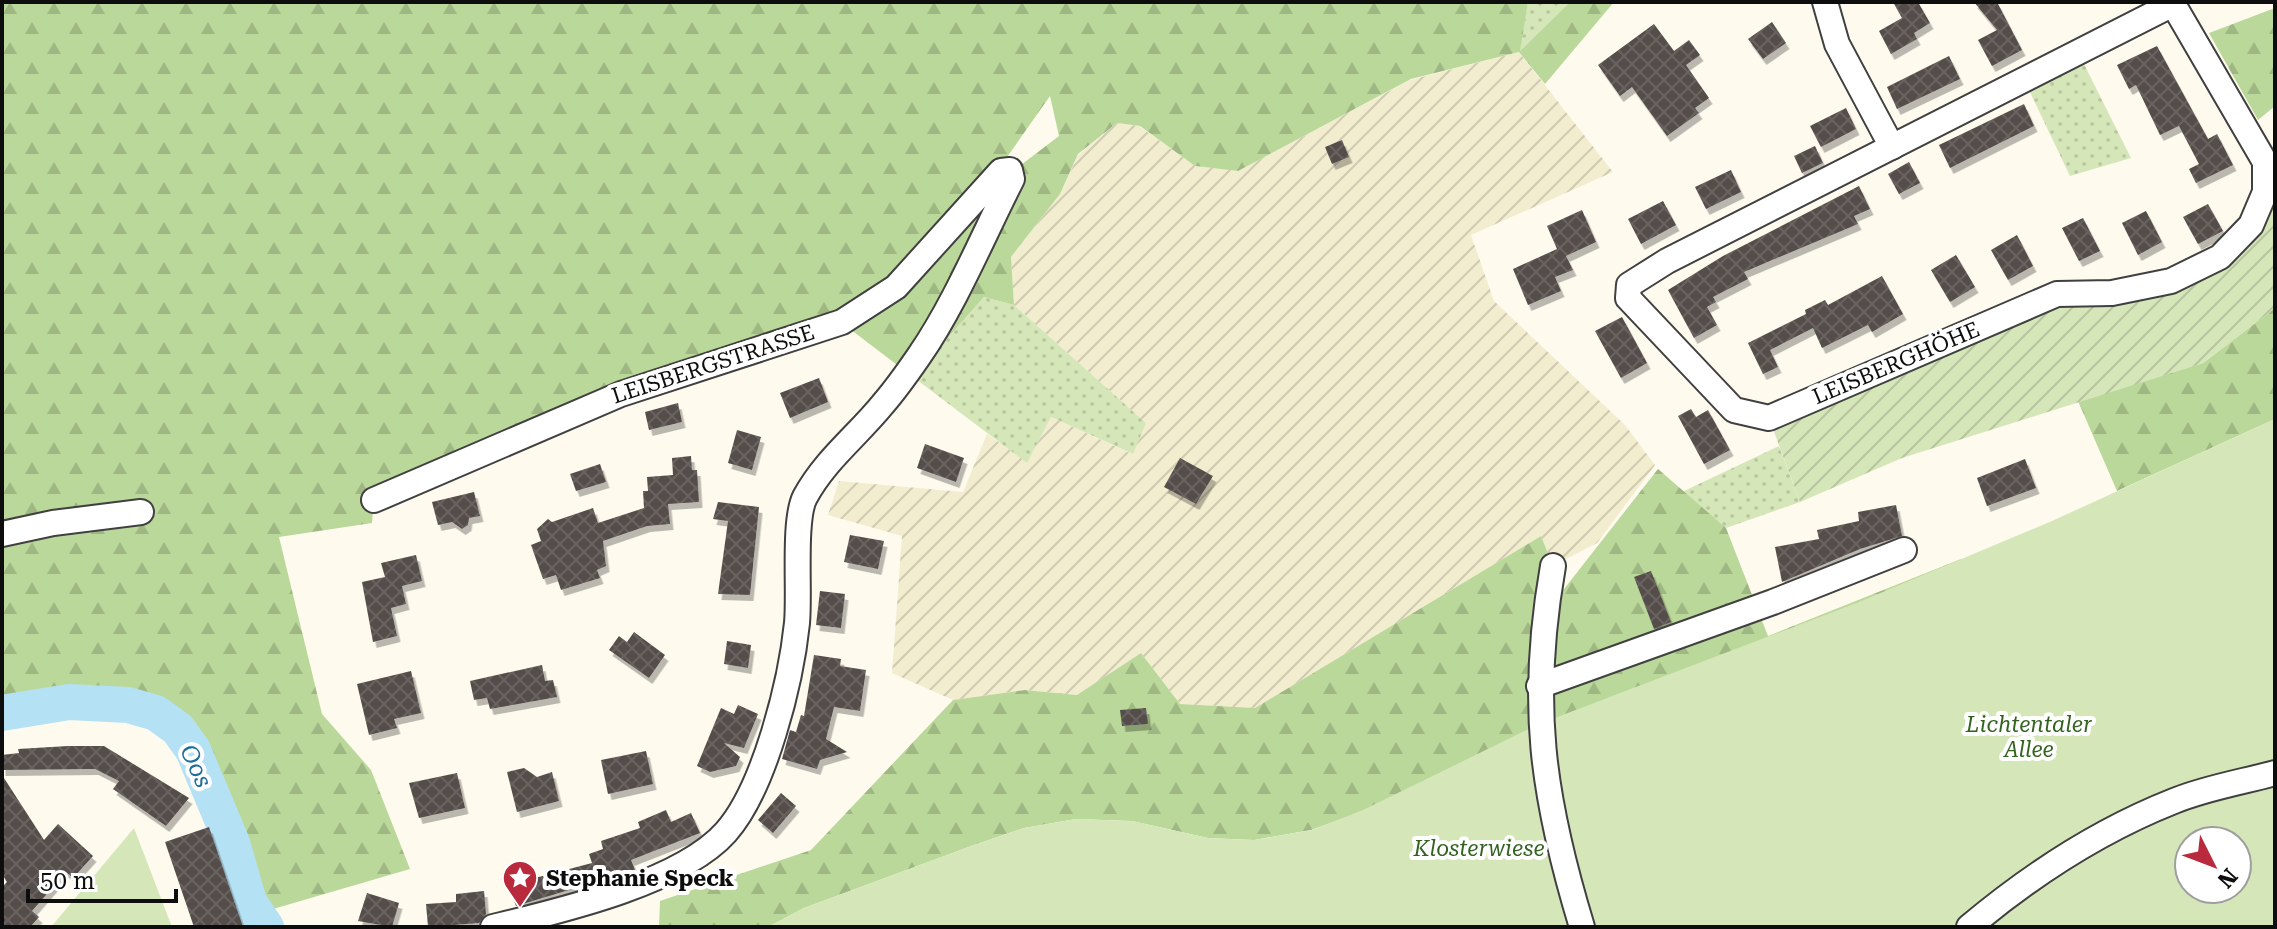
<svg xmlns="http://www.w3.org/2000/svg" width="2277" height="929" font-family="'Roboto Serif',serif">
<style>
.farmland{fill:url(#farmland-furrows)}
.grass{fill:url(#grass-dots)}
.forest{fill:url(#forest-firs);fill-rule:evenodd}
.park{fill:#d5e7b9;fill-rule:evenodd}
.garden{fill:url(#garden-furrows)}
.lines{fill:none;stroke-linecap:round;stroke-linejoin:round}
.river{stroke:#b5e1f4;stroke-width:36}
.building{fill:url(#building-cross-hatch);filter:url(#shadow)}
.street-casing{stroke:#404040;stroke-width:28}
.street{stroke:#fff;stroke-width:24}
.labels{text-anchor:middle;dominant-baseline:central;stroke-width:8;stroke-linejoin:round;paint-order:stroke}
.street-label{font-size:22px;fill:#0d0d0d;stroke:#fff}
.park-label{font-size:22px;font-style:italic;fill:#336320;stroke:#fff}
.poi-label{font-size:22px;font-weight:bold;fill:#0d0d0d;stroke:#fff;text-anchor:start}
.water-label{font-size:24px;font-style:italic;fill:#1b6d9a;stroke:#fff}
</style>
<defs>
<pattern id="farmland-furrows" width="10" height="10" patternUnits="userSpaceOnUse" patternTransform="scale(2)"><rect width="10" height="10" fill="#f3edcf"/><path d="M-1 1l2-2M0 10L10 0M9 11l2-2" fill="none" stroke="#cfcab1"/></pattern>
<pattern id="grass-dots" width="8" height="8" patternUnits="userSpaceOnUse" patternTransform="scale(2)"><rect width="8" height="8" fill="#d5e7b9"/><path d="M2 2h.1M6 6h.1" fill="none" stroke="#b6c59e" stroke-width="1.8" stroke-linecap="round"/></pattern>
<pattern id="forest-firs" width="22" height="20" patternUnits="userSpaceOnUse" patternTransform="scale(2)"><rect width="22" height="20" fill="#bad899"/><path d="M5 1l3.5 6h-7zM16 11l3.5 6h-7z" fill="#9fb883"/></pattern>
<pattern id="garden-furrows" width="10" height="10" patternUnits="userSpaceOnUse" patternTransform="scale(2)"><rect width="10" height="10" fill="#d5e7b9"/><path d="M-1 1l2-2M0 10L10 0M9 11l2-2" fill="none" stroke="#b6c59e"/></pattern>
<pattern id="building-cross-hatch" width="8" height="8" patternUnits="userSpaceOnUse" patternTransform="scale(2)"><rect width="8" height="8" fill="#554d4a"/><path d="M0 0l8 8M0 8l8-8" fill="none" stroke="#686260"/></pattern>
<filter id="shadow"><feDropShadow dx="3.5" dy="6" stdDeviation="0" flood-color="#0004"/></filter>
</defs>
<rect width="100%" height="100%" fill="#fefaee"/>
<path class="farmland" d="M1519 52 1613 172 1471 235 1494 301 1625 425 1655 465 1597 543 1553 566 1541 536 1255 708 1180 704 1141 653 1078 695 1025 690 953 700 892 673 902 536 828 515 839 481 963 492 987 434 1027 462 1051 417 1132 454 1146 423 1014 305 1011 257 1060 194 1078 155 1117 123 1139 126 1195 166 1238 171 1410 80Z"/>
<g class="grass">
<path d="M1528 2H1570L1519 52Z"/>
<path d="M2082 60 2131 158 2070 176 2028 88Z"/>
<path d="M984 297 1014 305 1146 423 1133 454 1051 417 1027 463 913 377Z"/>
<path d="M1779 446 1800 502 1726 528 1682 492Z"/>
</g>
<g class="forest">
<path d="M2 2H1528L1520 51 1570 2H1614L1545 84 1519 52 1411 79 1238 171 1195 166 1140 126 1117 123 1078 154 1060 194 1011 257 1014 305 984 297 913 377 842 323 374 500 372 523 279 537 322 714 371 770 410 869 273 909 278 927H250C233 875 203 737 149 717 107 702 58 713 15 717L2 722ZM1050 96 1059 136 979 197Z"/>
<path d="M2275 8V106L2258 120 2209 33Z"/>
<path d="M2275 308V419L2117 491 2078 401 2203 363Z"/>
<path d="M1658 469 1726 528 1768 636 1961 559 1973 591 1311 830 1254 840 1208 838 1132 821 1076 819 1024 828 974 845 804 908 768 927H659L660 901 811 850 953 700 1025 690 1077 695 1141 653 1180 704 1255 708 1541 536 1553 566 1546 612Z"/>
</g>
<g class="park">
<path d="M2275 419V927H768L804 908 974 845 1024 828 1076 819 1132 821 1208 838 1254 840 1312 830 1363 810 1539 724 1859 602 2052 521ZM2189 841H2237V889H2189Z"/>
<path d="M134 828 172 927H51Z"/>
</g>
<path class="garden" d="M2275 196V308L2203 363 1902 458 1800 502 1769 418 1995 319 2112 293 2220 257Z"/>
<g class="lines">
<path class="river" d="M2 713 69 702 128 705 156 713 178 729 193 750 232 843 249 902 266 927"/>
</g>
<g class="building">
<path d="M1893 2H1918L1930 23 1914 33 1917 39 1891 54 1879 31 1902 18Z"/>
<path d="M1974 2H1997L2022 50 1992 66 1978 40 1997 30Z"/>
<path d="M1772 22 1786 43 1763 59 1748 39Z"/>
<path d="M1654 24 1674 51 1689 40 1700 55 1686 65 1709 98 1695 108 1699 113 1667 136 1632 87 1620 96 1598 65Z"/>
<path d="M2157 46 2208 139 2217 134 2233 165 2196 183 2189 169 2199 164 2179 126 2160 135 2136 85 2129 89 2117 65Z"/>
<path d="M1949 56 1960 79 1897 109 1887 87Z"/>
<path d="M2024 104 2034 126 1950 168 1939 145Z"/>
<path d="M1846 108 1856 129 1821 147 1810 126Z"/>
<path d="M1342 140 1349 157 1332 164 1325 147Z"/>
<path d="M1815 146 1823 163 1802 173 1794 156Z"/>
<path d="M1909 162 1920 183 1899 194 1888 174Z"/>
<path d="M1731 170 1741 192 1706 209 1695 187Z"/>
<path d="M1859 186 1870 209 1854 216 1858 224 1744 272 1748 279 1713 297 1716 302 1707 307 1717 325 1694 338 1668 290 1723 256Z"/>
<path d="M1663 201 1676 225 1641 244 1628 219Z"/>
<path d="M2208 204 2223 231 2198 244 2183 217Z"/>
<path d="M1582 210 1596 242 1566 256 1573 270 1555 277 1561 291 1528 305 1513 269 1557 249 1547 226Z"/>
<path d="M2146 211 2162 242 2138 255 2122 223Z"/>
<path d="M2083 218 2100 251 2079 261 2062 228Z"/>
<path d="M2017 235 2033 266 2008 280 1991 250Z"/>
<path d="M1956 255 1975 287 1950 302 1931 270Z"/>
<path d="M1882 276 1903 314 1872 332 1868 325 1822 348 1813 328 1770 350 1778 367 1763 374 1748 343 1806 314 1805 310 1825 300 1828 305Z"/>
<path d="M1622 317 1647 363 1621 378 1595 331Z"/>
<path d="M819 378 828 402 790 418 780 393Z"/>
<path d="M678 403 682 422 649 430 645 412Z"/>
<path d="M1691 409 1696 417 1708 410 1730 450 1704 464 1678 416Z"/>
<path d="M737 430 761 437 752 470 728 463Z"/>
<path d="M925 444 964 458 956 482 917 468Z"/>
<path d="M691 456 692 470H697L699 502 668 504 670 524 647 526 603 541 606 566 597 570 600 578 561 590 556 575 543 579 531 545 541 541 537 529 548 519 552 522 593 508 598 523 644 508 643 491H648L647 477 673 475 672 458Z"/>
<path d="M1180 458 1213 476 1196 504 1164 487Z"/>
<path d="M2025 459 2036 488 1987 506 1977 478Z"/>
<path d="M600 464 606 482 576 491 570 474Z"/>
<path d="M474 492 480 516 469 518 468 525 462 529 452 522 438 525 432 502Z"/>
<path d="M718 502 759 507 750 595 718 594 728 521 713 519Z"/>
<path d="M1896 505 1902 536 1860 549 1782 582 1775 547 1819 539 1817 530 1859 521 1858 512Z"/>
<path d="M850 535 884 541 878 569 844 562Z"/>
<path d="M416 555 422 581 402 586 406 604 391 608 397 636 373 642 362 582 385 577 381 563Z"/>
<path d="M1651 571 1671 622 1654 629 1634 577Z"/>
<path d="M820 591 845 594 841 628 816 625Z"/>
<path d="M634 632 665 655 649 678 609 650 619 636 627 642Z"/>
<path d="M727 641 751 645 748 668 724 664Z"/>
<path d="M814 655 841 659 840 666 866 670 860 711 834 707 826 739 847 752 820 760 817 769 782 759 790 730 796 732 801 715 804 716Z"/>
<path d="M542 665 545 681 553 680 557 697 490 709 487 698 474 700 470 681Z"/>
<path d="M411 671 421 713 394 719 397 728 369 735 357 684Z"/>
<path d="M738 705 758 714 744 748 724 743 740 757 736 766 710 772 697 766 721 708 734 714Z"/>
<path d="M1146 708 1148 724 1122 726 1120 710Z"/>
<path d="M68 746H104L189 798 166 826 113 789 119 781 95 769 2 770V755L19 753 18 749Z"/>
<path d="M646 751 653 784 608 794 601 760Z"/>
<path d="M524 768 537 777 552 772 559 801 517 812 507 772Z"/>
<path d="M457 773 465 808 419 818 409 783Z"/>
<path d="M2 775 44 840 58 824 93 856 73 878 66 872 32 911 39 917 30 927H2V887L7 882 2 874Z"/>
<path d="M781 793 796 806 773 833 758 820Z"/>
<path d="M666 810 671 822 691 813 700 833 631 860 635 870 516 906 508 885 592 863 589 854 603 849 601 841 640 828 638 822Z"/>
<path d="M209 827 230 889 243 927H194L165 842Z"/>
<path d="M484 891 486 914 479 923 428 927 426 904 456 902V894Z"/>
<path d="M367 893 399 903 392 927 358 921Z"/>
</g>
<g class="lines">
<defs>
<g id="street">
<path d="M1825 2 1837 44 1892 147"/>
<path d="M2172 2 2173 4 2265 162V192L2251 225 2220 257 2171 281 2112 293 2057 294 1769 418 1734 410 1628 298 1629 285 1667 261 2173 4"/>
<path d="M374 500 621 394 842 322 896 287 1001 171 1010 170 1012 179C983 236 955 304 919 356 908 372 896 389 883 404 857 436 825 460 805 497 793 520 800 593 797 623 791 681 765 788 726 832 681 883 559 911 493 927"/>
<path d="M2 534 53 523 141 512"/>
<path d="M1553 566C1529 702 1542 796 1582 927"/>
<path d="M1539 686 1773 602 1904 550"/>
<path d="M1969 927C2031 875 2098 831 2174 801 2205 788 2242 782 2275 773"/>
</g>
</defs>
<use href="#street" class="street-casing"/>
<use href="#street" class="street"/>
</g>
<defs>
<symbol id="sight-pin" viewBox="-11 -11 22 30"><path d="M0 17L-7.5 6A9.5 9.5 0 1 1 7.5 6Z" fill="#b82a3c" stroke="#fff"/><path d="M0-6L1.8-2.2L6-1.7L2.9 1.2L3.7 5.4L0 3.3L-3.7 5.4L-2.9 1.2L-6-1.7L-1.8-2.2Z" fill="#fff"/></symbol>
</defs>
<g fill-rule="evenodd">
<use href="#sight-pin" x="500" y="858" width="40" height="54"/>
</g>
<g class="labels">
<g class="street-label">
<text transform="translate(1896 363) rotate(-23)">LEISBERGHÖHE</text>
<text transform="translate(713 364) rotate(-18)">LEISBERGSTRASSE</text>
</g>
<g class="park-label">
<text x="2029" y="724">Lichtentaler<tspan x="2029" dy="25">Allee</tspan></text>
<text x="1479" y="848">Klosterwiese</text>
</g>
<g class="poi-label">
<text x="546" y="878">Stephanie Speck</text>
</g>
<g class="water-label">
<text transform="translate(196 766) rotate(65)">Oos</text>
</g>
</g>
<rect width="2277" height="929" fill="none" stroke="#0d0d0d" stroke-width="8"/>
<g transform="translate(2213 865) rotate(132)"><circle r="38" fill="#ffffff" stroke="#9e9e9e" stroke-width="2"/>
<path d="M0-6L14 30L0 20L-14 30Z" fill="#b82a3c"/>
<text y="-12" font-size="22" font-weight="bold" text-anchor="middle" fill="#0d0d0d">N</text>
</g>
<path d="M28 889v12h148v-12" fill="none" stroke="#0d0d0d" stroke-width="4"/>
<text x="40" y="889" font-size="24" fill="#0d0d0d" stroke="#ffffff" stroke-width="6" paint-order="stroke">50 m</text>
</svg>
